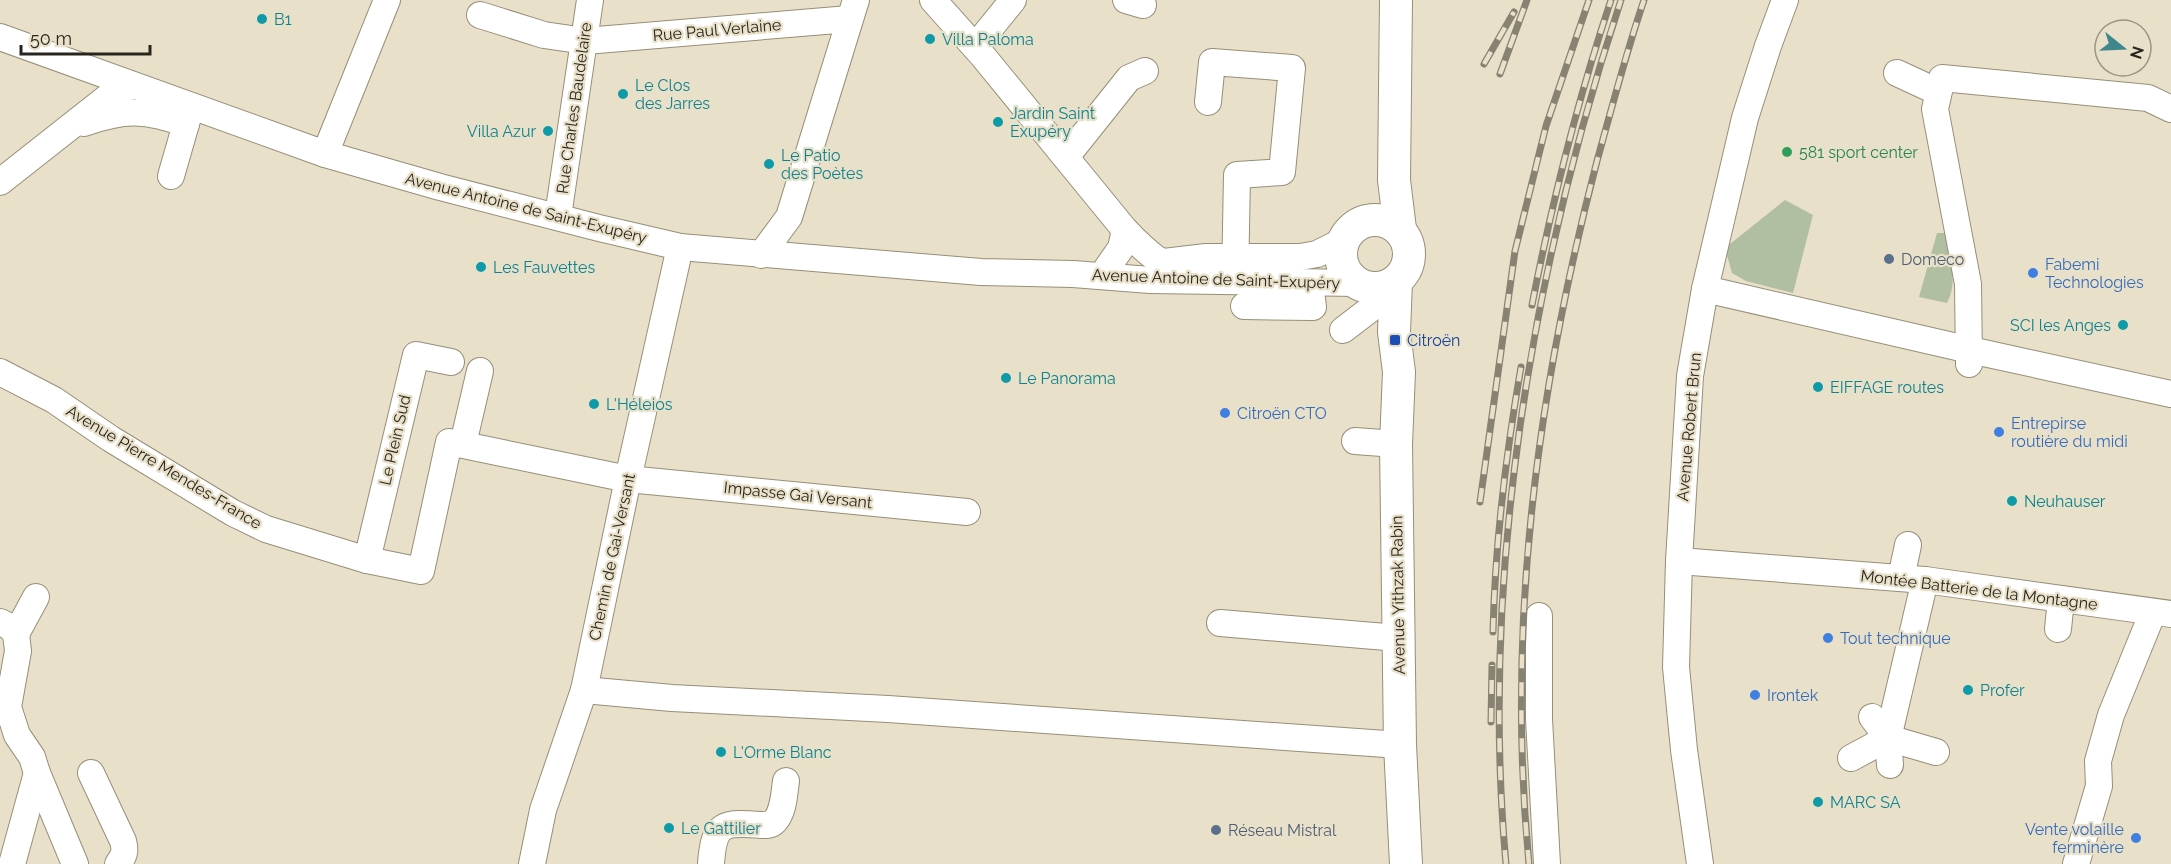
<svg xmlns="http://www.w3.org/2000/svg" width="2171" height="864" font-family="Raleway,sans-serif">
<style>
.grass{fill:#b0bfa1}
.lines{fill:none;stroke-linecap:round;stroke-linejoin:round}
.minor-casing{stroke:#968e78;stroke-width:28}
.major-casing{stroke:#968e78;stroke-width:34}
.minor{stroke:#fff;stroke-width:26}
.major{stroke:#fff;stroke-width:32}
.rail-casing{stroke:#888272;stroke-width:7}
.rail{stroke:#e9e0c9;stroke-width:4.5;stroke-dasharray:14;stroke-linecap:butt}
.culture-dot{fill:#0f9aa8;stroke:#e9e0c9;stroke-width:2}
.leisure-dot{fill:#2e9e5b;stroke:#e9e0c9;stroke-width:2}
.service-dot{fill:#5c6f8a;stroke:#e9e0c9;stroke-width:2}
.shop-dot{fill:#3f7fe0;stroke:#e9e0c9;stroke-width:2}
.transit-dot{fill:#1a4fb4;stroke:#e9e0c9;stroke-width:2}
.labels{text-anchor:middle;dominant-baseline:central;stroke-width:4.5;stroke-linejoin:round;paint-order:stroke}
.culture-label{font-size:16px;fill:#0d838f;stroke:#e9e0c9;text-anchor:start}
.street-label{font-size:16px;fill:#28251c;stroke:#e9e0c9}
.leisure-label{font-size:16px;fill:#27864d;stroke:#e9e0c9;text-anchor:start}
.service-label{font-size:16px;fill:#4e5e75;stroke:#e9e0c9;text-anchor:start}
.shop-label{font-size:16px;fill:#366cbe;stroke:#e9e0c9;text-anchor:start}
.transit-label{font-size:16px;fill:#164399;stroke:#e9e0c9;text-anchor:start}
</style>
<rect width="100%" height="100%" fill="#e9e0c9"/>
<g class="grass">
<path d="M1785 200 1813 215 1793 293 1746 281 1732 273 1725 248Z"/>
<path d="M1937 233H1945C1949 256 1959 281 1947 303L1919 297Z"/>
</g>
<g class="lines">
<defs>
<g id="minor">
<path d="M933 0 982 55 1125 230C1146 252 1162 267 1192 275"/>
<path d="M1126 0 1143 5"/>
<path d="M480 15 544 35 585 41 849 19"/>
<path d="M0 37 325 154 440 187 599 228 680 247 981 272 1073 274 1150 280 1358 283"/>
<path d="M975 47 1013 0"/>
<path d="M1897 73 1938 92"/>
<path d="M1208 102 1212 62 1292 68 1282 172 1237 175 1235 281"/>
<path d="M84 123C124 109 146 109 186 124"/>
<path d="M325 154 387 0"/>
<path d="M1066 157 1129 78 1145 71"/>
<path d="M171 176 190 110"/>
<path d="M0 182 113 93 132 86"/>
<path d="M558 216 590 0"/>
<path d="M761 255 789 217 856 0"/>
<path d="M1164 262 1206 257H1300L1317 254 1343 241"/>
<path d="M1107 268 1121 248 1125 230"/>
<path d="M1705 289 1970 350 2171 394"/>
<path d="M1244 306 1313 307 1310 283"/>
<path d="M1343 330 1377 304"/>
<path d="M1969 364 1968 284 1935 109 1942 78 2148 98 2171 109"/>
<path d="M0 372 54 400 111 439 233 513 266 529 367 560 421 571 449 442 628 479 967 512"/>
<path d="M1355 441 1396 444"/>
<path d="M463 444 480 371"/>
<path d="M367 560 416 355 451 362"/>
<path d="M1679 561 1925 580 2171 614"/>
<path d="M1901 578 1908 545"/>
<path d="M1539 616V719L1547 864"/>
<path d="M0 622 10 627 16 634 18 651 8 707 17 735 32 757 37 773 75 864"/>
<path d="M1220 623 1398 638"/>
<path d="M2058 629 2061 599"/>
<path d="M16 634 36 597"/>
<path d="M584 690 672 698 888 709 1400 745"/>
<path d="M1872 717 1888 738 1936 752"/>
<path d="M1851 758 1888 738"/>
<path d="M1890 765 1888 738 1925 580"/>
<path d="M91 773 123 841C126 851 124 856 118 864"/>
<path d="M12 864 37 773"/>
<path d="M532 864 543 810 584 690 628 479 680 247"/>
<path d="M711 864C714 822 723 822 762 825 767 825 771 825 775 821 784 811 784 794 786 781"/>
<path d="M1700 864 1684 750 1676 667 1679 561 1690 376 1705 289 1745 118 1768 46 1785 0"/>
<path d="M2076 864 2099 786 2098 761 2111 715 2153 612"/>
</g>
<g id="major">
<path d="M1396 0 1394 180 1400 229"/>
<circle cx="1375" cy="254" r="34"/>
<path d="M1396 281 1394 332 1399 372 1396 444 1400 745 1406 864"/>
</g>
</defs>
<use href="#minor" class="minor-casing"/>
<use href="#major" class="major-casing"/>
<use href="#minor" class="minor"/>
<use href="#major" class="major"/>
<defs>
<g id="rail">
<path d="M1484 64 1514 12"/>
<path d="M1500 74 1527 0"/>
<path d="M1532 305C1552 202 1578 99 1611 0"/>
<path d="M1480 502 1515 251 1546 126 1589 0"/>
<path d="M1493 632C1495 543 1506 454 1521 367"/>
<path d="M1491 722 1492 665"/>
<path d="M1506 864C1480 578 1531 272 1621 0"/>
<path d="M1529 864C1506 626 1537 391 1597 161 1612 107 1626 53 1644 0"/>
</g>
</defs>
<use href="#rail" class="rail-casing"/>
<use href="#rail" class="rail"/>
</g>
<g class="culture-dot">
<circle cx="262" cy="19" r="6"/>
<circle cx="930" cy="39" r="6"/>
<circle cx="623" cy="94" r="6"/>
<circle cx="998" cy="122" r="6"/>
<circle cx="548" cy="131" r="6"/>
<circle cx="769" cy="164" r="6"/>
<circle cx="481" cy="267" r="6"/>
<circle cx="2123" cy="325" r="6"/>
<circle cx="1006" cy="378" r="6"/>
<circle cx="1818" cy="387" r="6"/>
<circle cx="594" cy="404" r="6"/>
<circle cx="2012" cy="501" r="6"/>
<circle cx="1968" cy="690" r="6"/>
<circle cx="721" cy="752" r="6"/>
<circle cx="1818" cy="802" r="6"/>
<circle cx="669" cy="828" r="6"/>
</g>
<circle class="leisure-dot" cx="1787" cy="152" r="6"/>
<g class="service-dot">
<circle cx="1889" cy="259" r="6"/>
<circle cx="1216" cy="830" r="6"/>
</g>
<g class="shop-dot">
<circle cx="2033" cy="273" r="6"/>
<circle cx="1225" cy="413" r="6"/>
<circle cx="1999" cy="432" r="6"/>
<circle cx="1828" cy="638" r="6"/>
<circle cx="1755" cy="695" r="6"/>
<circle cx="2136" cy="838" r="6"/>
</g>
<rect class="transit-dot" x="1389" y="334" width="12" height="12" rx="3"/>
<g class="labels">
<g class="culture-label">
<text x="274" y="19">B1</text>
<text x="942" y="39">Villa Paloma</text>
<text x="635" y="85">Le Clos<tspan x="635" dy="18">des Jarres</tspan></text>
<text x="1010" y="113">Jardin Saint<tspan x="1010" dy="18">Exupéry</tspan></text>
<text x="536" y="131" text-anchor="end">Villa Azur</text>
<text x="781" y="155">Le Patio<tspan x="781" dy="18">des Poètes</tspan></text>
<text x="493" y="267">Les Fauvettes</text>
<text x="2111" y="325" text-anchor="end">SCI les Anges</text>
<text x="1018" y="378">Le Panorama</text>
<text x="1830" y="387">EIFFAGE routes</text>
<text x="606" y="404">L'Héleios</text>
<text x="2024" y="501">Neuhauser</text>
<text x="1980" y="690">Profer</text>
<text x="733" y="752">L'Orme Blanc</text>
<text x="1830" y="802">MARC SA</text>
<text x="681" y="828">Le Gattilier</text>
</g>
<g class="street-label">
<text transform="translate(717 30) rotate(-5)">Rue Paul Verlaine</text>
<text transform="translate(574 108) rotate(-82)">Rue Charles Baudelaire</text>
<text transform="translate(526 208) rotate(14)">Avenue Antoine de Saint-Exupéry</text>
<text transform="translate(1216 279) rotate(2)">Avenue Antoine de Saint-Exupéry</text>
<text transform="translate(1689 427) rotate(-85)">Avenue Robert Brun</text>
<text transform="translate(395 440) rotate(-77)">Le Plein Sud</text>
<text transform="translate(164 467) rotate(31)">Avenue Pierre Mendes-France</text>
<text transform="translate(798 495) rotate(6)">Impasse Gai Versant</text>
<text transform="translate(612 557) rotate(-78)">Chemin de Gai-Versant</text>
<text transform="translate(1979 590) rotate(7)">Montée Batterie de la Montagne</text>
<text transform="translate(1398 595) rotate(-91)">Avenue Yithzak Rabin</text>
</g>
<g class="leisure-label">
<text x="1799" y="152">581 sport center</text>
</g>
<g class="service-label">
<text x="1901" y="259">Domeco</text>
<text x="1228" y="830">Réseau Mistral</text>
</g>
<g class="shop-label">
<text x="2045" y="264">Fabemi<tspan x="2045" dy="18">Technologies</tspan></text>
<text x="1237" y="413">Citroën CTO</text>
<text x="2011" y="423">Entrepirse<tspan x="2011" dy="18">routière du midi</tspan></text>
<text x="1840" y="638">Tout technique</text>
<text x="1767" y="695">Irontek</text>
<text x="2124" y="829" text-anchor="end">Vente volaille<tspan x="2124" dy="18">ferminère</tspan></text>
</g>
<g class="transit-label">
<text x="1407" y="340">Citroën</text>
</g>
</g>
<g transform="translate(2123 48) rotate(108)"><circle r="28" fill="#e9e0c9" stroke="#9c9584" stroke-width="1.5"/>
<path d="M0-4.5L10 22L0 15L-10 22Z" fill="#3f878d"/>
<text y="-9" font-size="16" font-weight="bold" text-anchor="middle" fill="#28251c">N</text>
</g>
<path d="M21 45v9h129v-9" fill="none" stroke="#28251c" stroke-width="3"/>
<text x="30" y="45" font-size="18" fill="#28251c" stroke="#e9e0c9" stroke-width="4.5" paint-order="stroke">50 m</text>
</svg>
